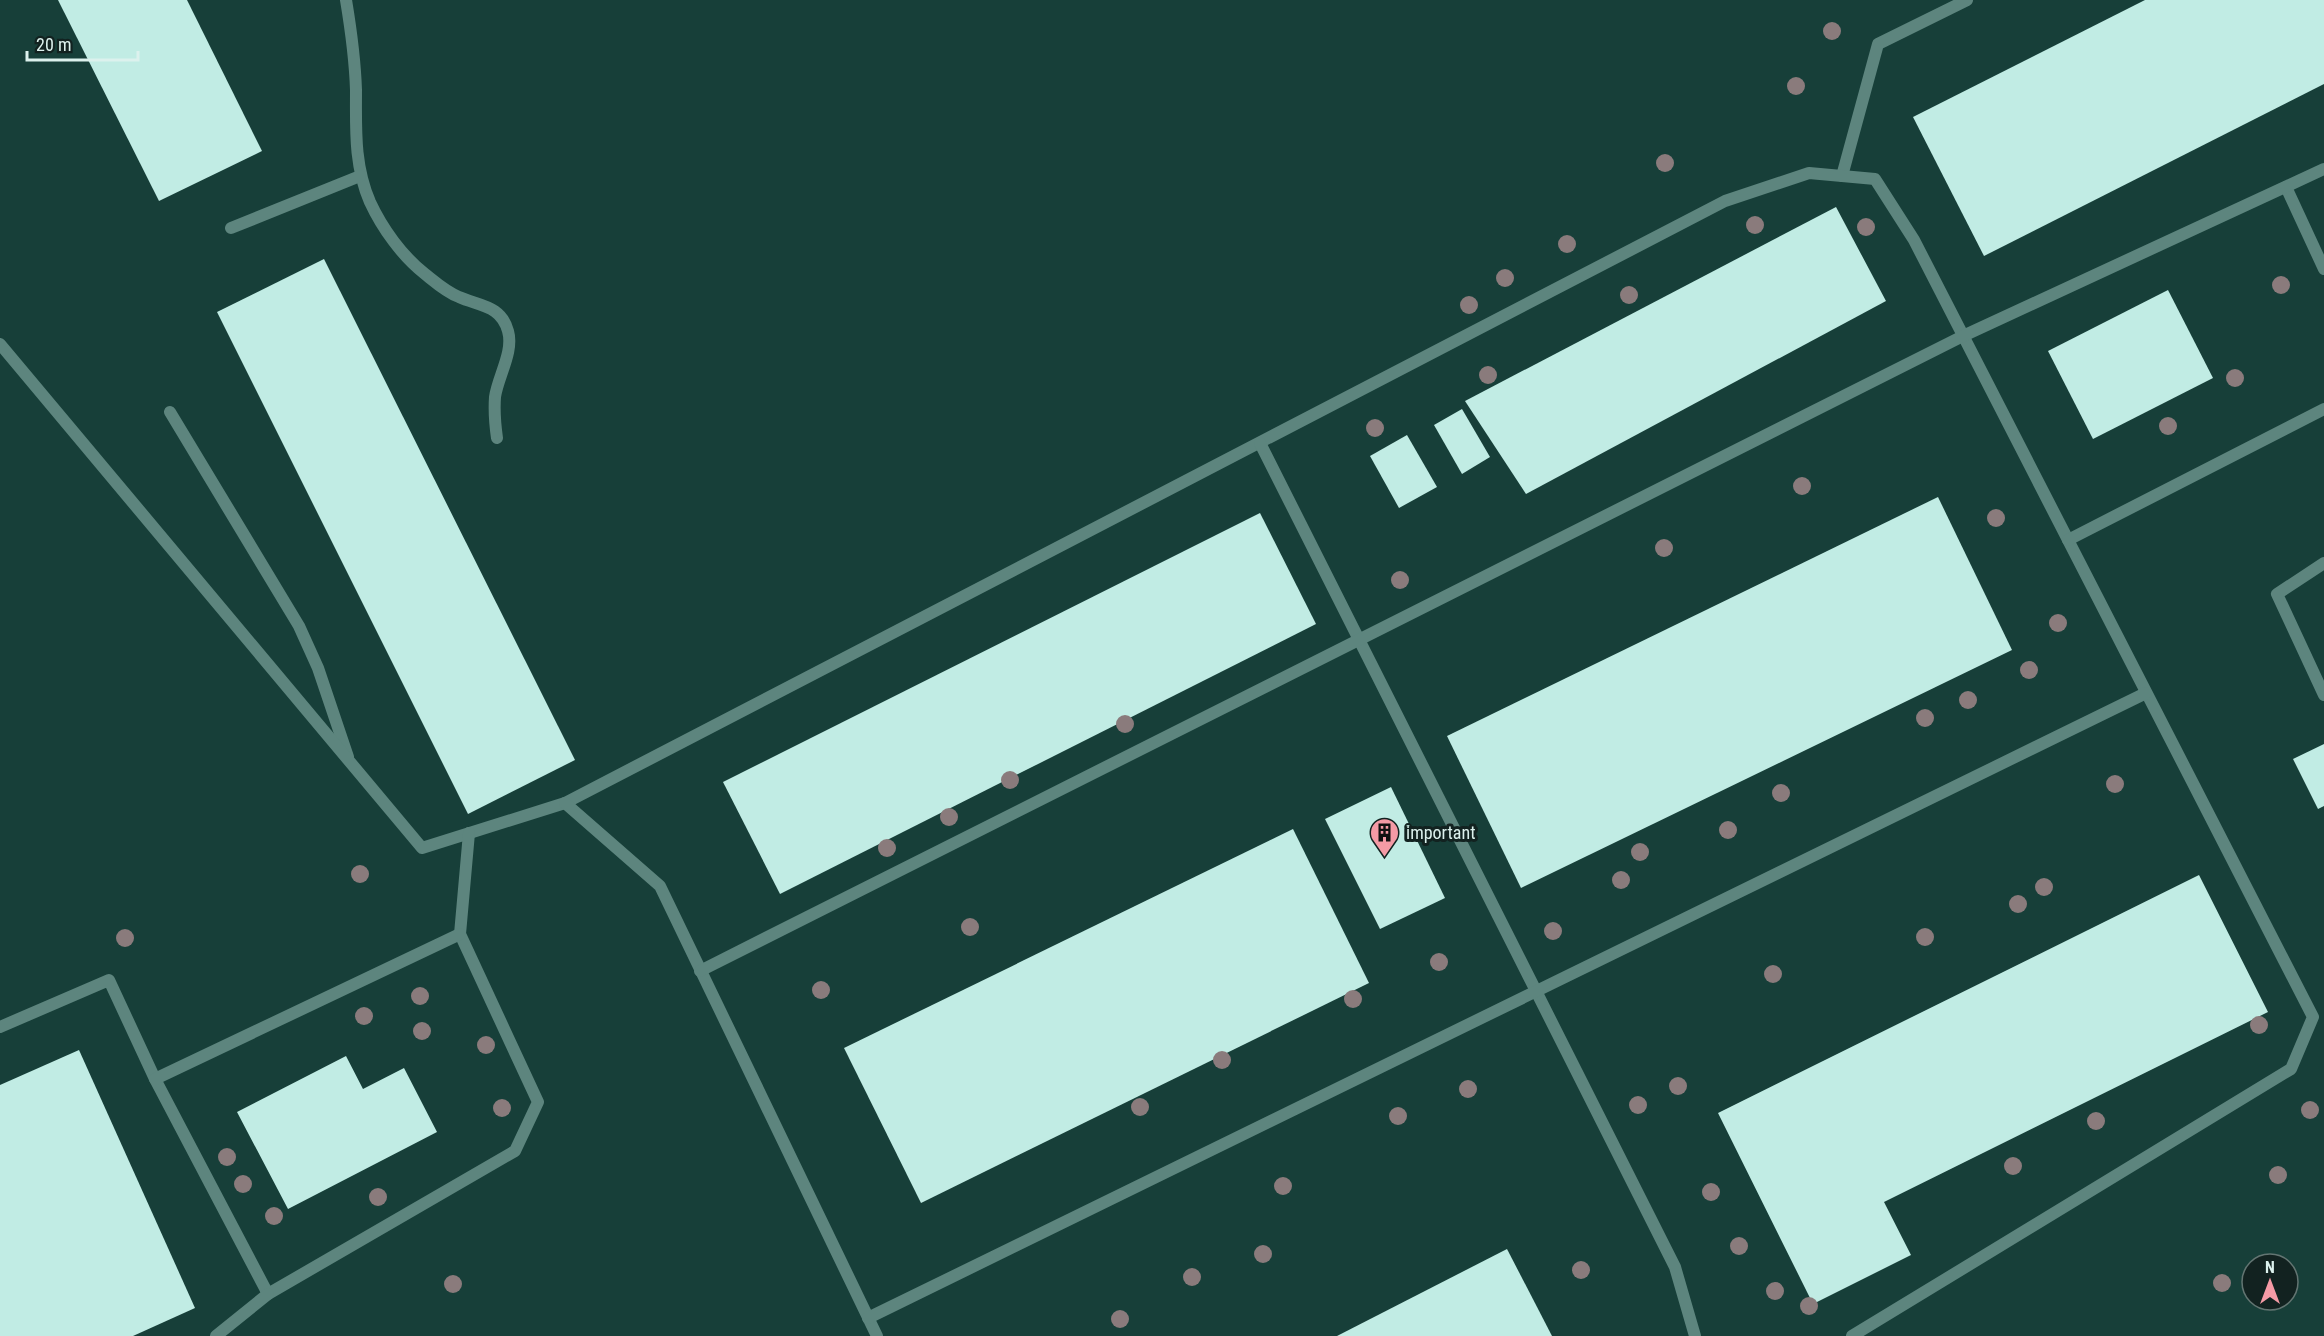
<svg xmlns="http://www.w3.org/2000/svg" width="2324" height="1336" font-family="'Roboto Condensed',sans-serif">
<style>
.building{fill:#c1ece4}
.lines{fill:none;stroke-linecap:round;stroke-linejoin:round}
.lane{stroke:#5d857e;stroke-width:12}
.street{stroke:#5d857e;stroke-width:12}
.tree{fill:#8a7b7c}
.labels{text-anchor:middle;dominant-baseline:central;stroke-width:6;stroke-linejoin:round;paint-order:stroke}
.poi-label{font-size:18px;fill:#dcf1ed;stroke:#122220;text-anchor:start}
</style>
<rect width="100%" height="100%" fill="#173f39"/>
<g class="building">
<path d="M58 0H187L262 151 159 201Z"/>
<path d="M2145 0H2324V84L1984 256 1913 117Z"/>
<path d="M1836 207 1886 301 1526 494 1465 401Z"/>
<path d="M324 259 575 760 468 814 217 312Z"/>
<path d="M2168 290 2213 378 2093 439 2048 351Z"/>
<path d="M1462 409 1490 457 1462 474 1434 425Z"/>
<path d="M1407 435 1437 487 1399 508 1370 456Z"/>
<path d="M1938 497 2012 650 1521 888 1447 736Z"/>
<path d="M1260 513 1316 624 780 894 723 782Z"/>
<path d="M2324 744V806L2318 809 2293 759Z"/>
<path d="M1391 787 1445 898 1380 929 1325 819Z"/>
<path d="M1293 829 1369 983 921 1203 844 1048Z"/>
<path d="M2199 875 2268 1012 1884 1202 1911 1255 1813 1304 1718 1113Z"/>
<path d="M79 1050 195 1308 133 1336H0V1085Z"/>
<path d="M346 1056 363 1089 404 1068 437 1132 288 1209 237 1112Z"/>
<path d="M1507 1249 1552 1336H1337Z"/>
</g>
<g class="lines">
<g class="lane">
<path d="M346 0C351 30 355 60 356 90 356 129 354 165 370 202 382 228 402 256 425 274 435 282 446 292 459 297 479 306 501 305 508 331 514 352 498 376 495 397 494 411 495 424 497 438"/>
<path d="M231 228 360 176"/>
<path d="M170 412 299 626 318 668 348 757"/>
</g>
<g class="street">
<path d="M1842 176 1878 44 1967 0"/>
<path d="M2286 187 2324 269"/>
<path d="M0 344 422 848 565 803 1725 201 1809 173 1875 179 1914 240 2313 1017 2291 1069 1852 1336"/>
<path d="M1260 443 1675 1267 1695 1336"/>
<path d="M2068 540 2324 409"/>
<path d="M2324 563 2277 594 2324 695"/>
<path d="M565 803 660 886 877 1336"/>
<path d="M700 971 1963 336 2324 169"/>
<path d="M0 1027 109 980 155 1079 268 1294 515 1151 538 1102 460 934 469 833"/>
<path d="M155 1079 460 934"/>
<path d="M868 1318 2146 693"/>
<path d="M216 1336 268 1294"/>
</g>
</g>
<g class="tree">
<circle cx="1832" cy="31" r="9"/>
<circle cx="1796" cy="86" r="9"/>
<circle cx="1665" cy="163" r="9"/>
<circle cx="1755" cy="225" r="9"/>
<circle cx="1866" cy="227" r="9"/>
<circle cx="1567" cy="244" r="9"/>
<circle cx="1505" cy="278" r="9"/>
<circle cx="2281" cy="285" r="9"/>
<circle cx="1629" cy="295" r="9"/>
<circle cx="1469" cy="305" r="9"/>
<circle cx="1488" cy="375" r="9"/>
<circle cx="2235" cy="378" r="9"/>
<circle cx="2168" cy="426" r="9"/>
<circle cx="1375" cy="428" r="9"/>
<circle cx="1802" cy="486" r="9"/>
<circle cx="1996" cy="518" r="9"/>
<circle cx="1664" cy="548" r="9"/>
<circle cx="1400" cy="580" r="9"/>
<circle cx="2058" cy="623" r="9"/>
<circle cx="2029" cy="670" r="9"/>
<circle cx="1968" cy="700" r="9"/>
<circle cx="1925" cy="718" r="9"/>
<circle cx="1125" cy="724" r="9"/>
<circle cx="1010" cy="780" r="9"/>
<circle cx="2115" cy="784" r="9"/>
<circle cx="1781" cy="793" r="9"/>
<circle cx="949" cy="817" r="9"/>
<circle cx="1728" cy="830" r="9"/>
<circle cx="887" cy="848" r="9"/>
<circle cx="1640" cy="852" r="9"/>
<circle cx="360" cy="874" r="9"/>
<circle cx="1621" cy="880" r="9"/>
<circle cx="2044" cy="887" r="9"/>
<circle cx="2018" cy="904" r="9"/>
<circle cx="970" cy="927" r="9"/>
<circle cx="1553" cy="931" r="9"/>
<circle cx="1925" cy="937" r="9"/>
<circle cx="125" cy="938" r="9"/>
<circle cx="1439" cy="962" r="9"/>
<circle cx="1773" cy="974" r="9"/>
<circle cx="821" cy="990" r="9"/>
<circle cx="420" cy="996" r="9"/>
<circle cx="1353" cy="999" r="9"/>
<circle cx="364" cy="1016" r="9"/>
<circle cx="2259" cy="1025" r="9"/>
<circle cx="422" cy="1031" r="9"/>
<circle cx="486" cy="1045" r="9"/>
<circle cx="1222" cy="1060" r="9"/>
<circle cx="1678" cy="1086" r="9"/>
<circle cx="1468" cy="1089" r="9"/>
<circle cx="1638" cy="1105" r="9"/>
<circle cx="1140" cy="1107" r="9"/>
<circle cx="502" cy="1108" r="9"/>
<circle cx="2310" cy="1110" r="9"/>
<circle cx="1398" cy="1116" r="9"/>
<circle cx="2096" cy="1121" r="9"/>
<circle cx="227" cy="1157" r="9"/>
<circle cx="2013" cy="1166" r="9"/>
<circle cx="2278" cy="1175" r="9"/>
<circle cx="243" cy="1184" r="9"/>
<circle cx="1283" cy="1186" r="9"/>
<circle cx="1711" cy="1192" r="9"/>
<circle cx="378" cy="1197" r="9"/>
<circle cx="274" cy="1216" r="9"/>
<circle cx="1739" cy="1246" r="9"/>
<circle cx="1263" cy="1254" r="9"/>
<circle cx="1581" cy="1270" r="9"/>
<circle cx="1192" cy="1277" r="9"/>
<circle cx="2222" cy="1283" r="9"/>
<circle cx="453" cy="1284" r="9"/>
<circle cx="1775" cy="1291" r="9"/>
<circle cx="1809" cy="1306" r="9"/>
<circle cx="1120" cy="1319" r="9"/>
</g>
<defs>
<symbol id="building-pin" viewBox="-11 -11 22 30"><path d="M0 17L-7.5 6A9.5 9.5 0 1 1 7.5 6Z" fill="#f49aa5" stroke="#122220"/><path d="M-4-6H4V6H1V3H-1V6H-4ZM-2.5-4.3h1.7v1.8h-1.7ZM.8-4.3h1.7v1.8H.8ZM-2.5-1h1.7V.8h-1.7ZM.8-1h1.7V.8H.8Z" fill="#111"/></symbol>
</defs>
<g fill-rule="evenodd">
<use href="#building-pin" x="1368" y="816" width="33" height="45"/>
</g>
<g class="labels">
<g class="poi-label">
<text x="1406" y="832">important</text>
</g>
</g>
<g transform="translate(2270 1282)"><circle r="28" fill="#122220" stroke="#637572" stroke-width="1.5"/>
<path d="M0-4.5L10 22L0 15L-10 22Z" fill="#f49aa5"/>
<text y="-9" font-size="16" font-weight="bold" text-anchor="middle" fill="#dcf1ed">N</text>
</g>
<path d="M27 51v9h111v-9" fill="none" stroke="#dcf1ed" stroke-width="3"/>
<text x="36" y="51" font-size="18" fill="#dcf1ed" stroke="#122220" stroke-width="4.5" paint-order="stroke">20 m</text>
</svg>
